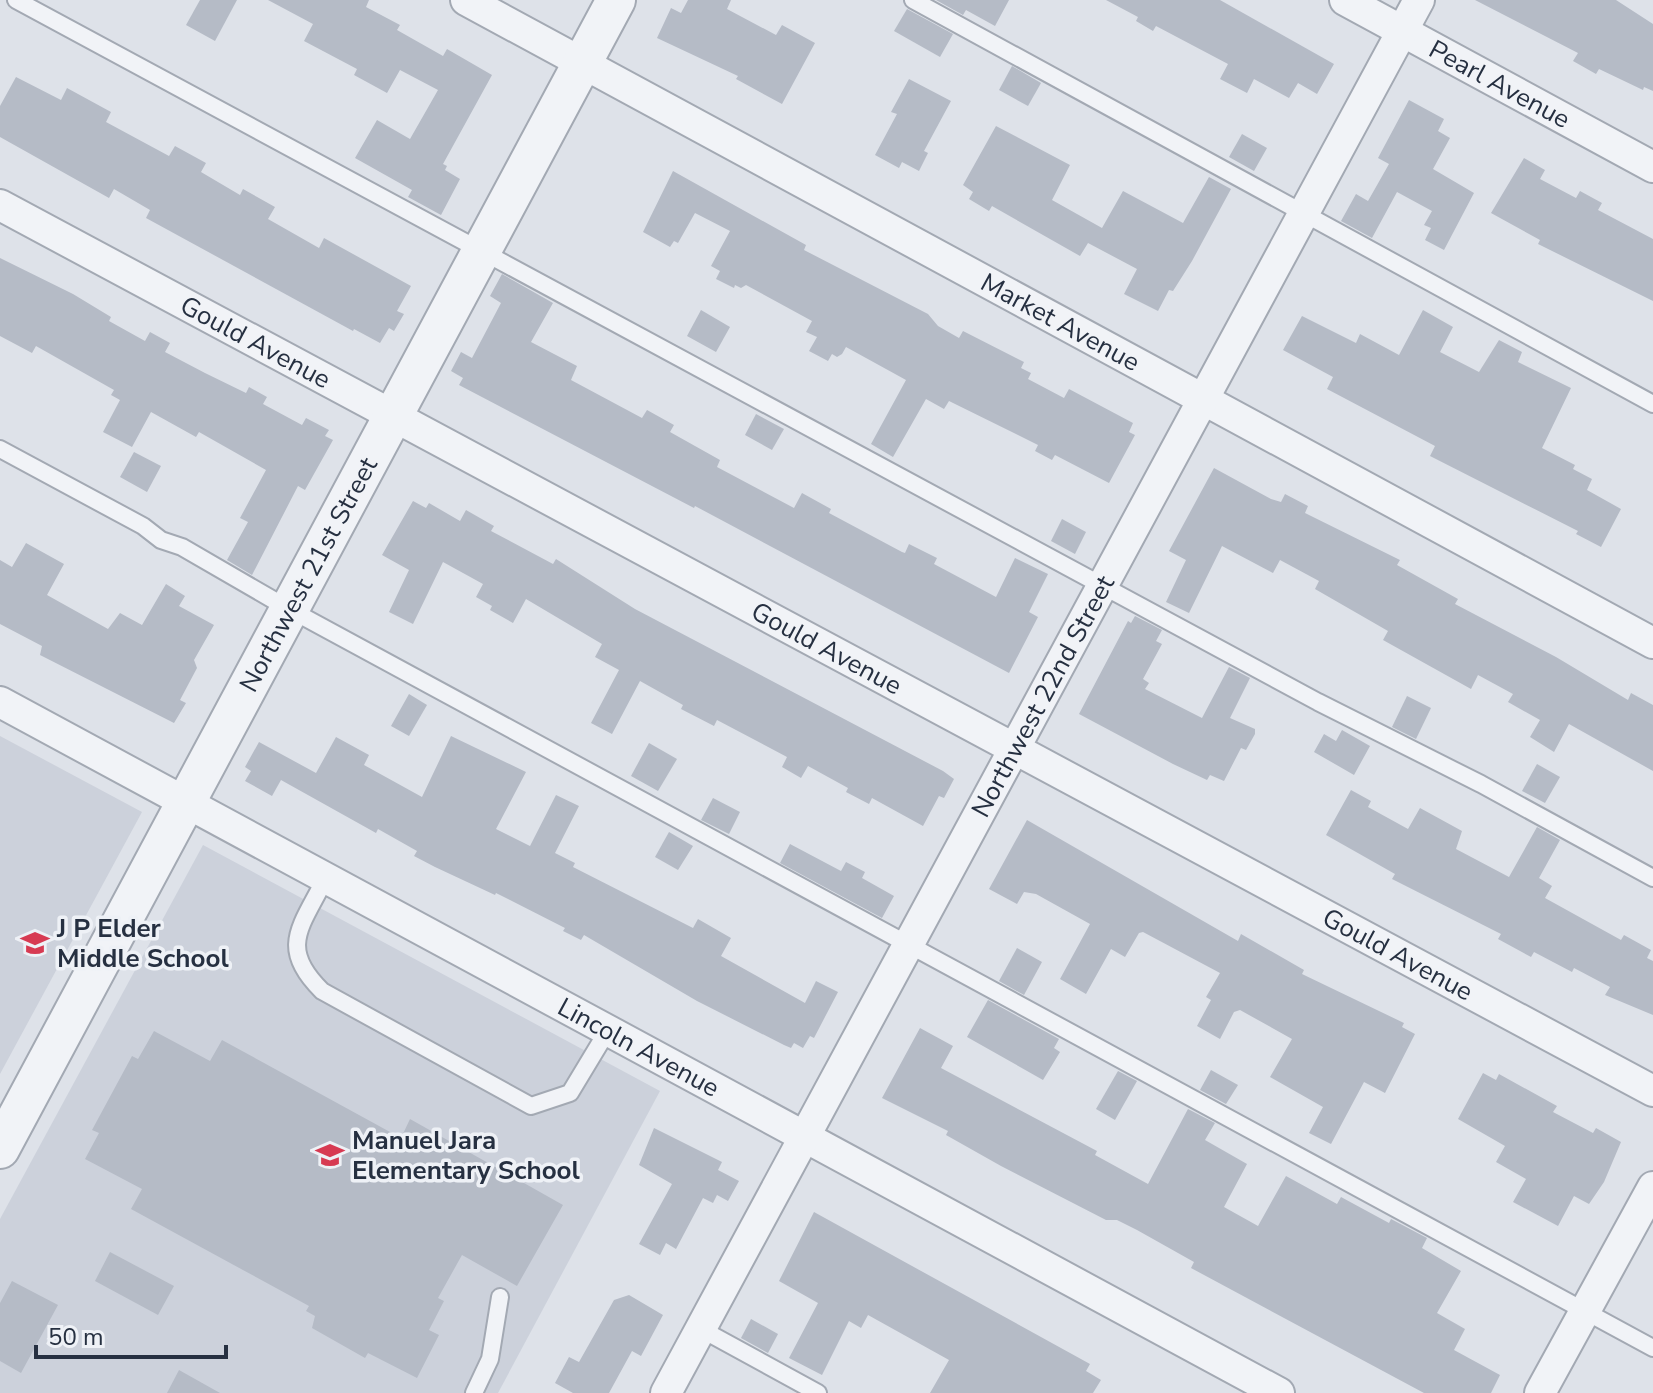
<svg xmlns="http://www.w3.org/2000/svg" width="1653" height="1393" font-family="'Nunito Sans',sans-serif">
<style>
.built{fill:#ccd1db}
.building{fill:#b5bbc6}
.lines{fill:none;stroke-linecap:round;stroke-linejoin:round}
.service-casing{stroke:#a3a9b3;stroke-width:20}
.minor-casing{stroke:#a3a9b3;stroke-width:34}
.tertiary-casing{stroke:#a3a9b3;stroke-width:42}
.service{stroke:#f1f3f7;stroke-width:16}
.minor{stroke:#f1f3f7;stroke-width:30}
.tertiary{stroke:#f1f3f7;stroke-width:38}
.labels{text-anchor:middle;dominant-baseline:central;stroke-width:7;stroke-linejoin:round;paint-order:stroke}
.street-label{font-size:26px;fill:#263041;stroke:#eef1f6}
.poi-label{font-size:26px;font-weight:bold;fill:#263041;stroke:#eef1f6;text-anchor:start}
</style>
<rect width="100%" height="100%" fill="#dee2e9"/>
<g class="built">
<path d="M0 736 142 812 0 1074Z"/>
<path d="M203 845 660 1091 498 1393H0V1219Z"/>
</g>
<g class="building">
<path d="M200 0H237L215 41 186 25Z"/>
<path d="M268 0H369L366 7 400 25 397 30 443 56 447 49 492 75 443 164 447 166 445 170 460 179 441 215 408 197 412 190 355 158 377 120 410 139 438 90 400 70 387 93 354 75 357 69 304 41 313 24Z"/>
<path d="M688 0H731L727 9 776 35 782 25 815 43 782 104 736 79 738 76 657 38 671 8 681 13Z"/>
<path d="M936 0H1009L995 26 966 10 963 15Z"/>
<path d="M1106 0H1220L1334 64 1317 94 1298 83 1289 98 1254 79 1247 93 1220 79 1228 64 1156 26 1153 31 1136 21 1138 17Z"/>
<path d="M1475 0H1616L1653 24V91L1644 87 1643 90 1599 69 1596 74 1573 61 1578 53Z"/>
<path d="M907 9 953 34 940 57 894 31Z"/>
<path d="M1012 66 1041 83 1028 106 999 90Z"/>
<path d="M16 77 61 100 67 88 111 112 106 122 169 156 175 146 206 163 201 172 240 195 243 189 275 207 268 219 319 248 324 238 411 286 397 311 404 314 394 331 389 328 380 343 354 329 353 331 146 218 150 210 114 189 109 198 0 137V106Z"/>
<path d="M909 79 951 101 924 151 928 153 919 171 902 162 899 168 875 155 897 114 891 112Z"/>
<path d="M1409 100 1444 119 1438 131 1450 138 1433 169 1474 193 1444 250 1425 240 1431 228 1424 225 1432 211 1397 192 1372 238 1341 221 1356 194 1368 201 1389 164 1378 158Z"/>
<path d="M996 126 1070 165 1052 200 1102 228 1123 191 1183 223 1209 177 1231 189 1192 261 1173 291 1169 290 1158 311 1124 294 1137 269 1088 243 1080 256 992 206 989 211 969 199 973 192 963 185Z"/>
<path d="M1242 134 1267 148 1254 171 1229 157Z"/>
<path d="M1524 158 1545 170 1540 179 1576 198 1580 191 1602 203 1598 210 1653 239V301L1538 244 1540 240 1491 213Z"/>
<path d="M673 171 806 245 804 250 928 314 938 326 959 338 963 331 1024 362 1021 368 1031 373 1028 379 1064 398 1069 389 1133 423 1129 432 1135 435 1109 483 1055 455 1052 460 1035 451 1038 445 949 401 944 409 926 399 893 457 871 444 906 380 846 347 842 354 837 357 832 354 828 361 809 351 817 337 806 332 812 321 746 285 741 288 735 285 734 288 716 279 720 271 711 266 730 231 695 213 678 243 674 241 670 247 643 232Z"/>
<path d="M0 258 73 294 111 317 109 321 145 341 150 332 170 343 165 352 205 373 246 393 249 387 267 397 263 404 302 425 306 418 329 430 325 436 333 440 305 490 298 486 252 575 227 560 248 522 240 518 266 470 199 432 196 437 151 412 132 447 103 432 120 400 111 395 114 390 36 346 32 353 0 336Z"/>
<path d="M502 274 553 303 531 342 577 366 571 380 642 418 647 410 674 425 670 432 720 460 717 467 794 508 802 493 831 509 829 513 902 552 905 553 909 544 937 558 934 564 996 597 1015 558 1048 574 1029 612 1038 617 1009 673 695 506 694 508 459 385 463 378 451 371 461 352 472 358 501 303 490 296Z"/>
<path d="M701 310 730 327 716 352 687 336Z"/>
<path d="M1423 310 1453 327 1440 352 1479 372 1499 340 1522 352 1518 362 1571 388 1542 448 1575 465 1573 469 1592 479 1587 490 1621 509 1601 547 1576 534 1578 531 1430 456 1435 446 1327 389 1333 377 1283 350 1302 316 1356 343 1360 334 1399 355Z"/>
<path d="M756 414 784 429 772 450 745 435Z"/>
<path d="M134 452 161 466 147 492 120 477Z"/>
<path d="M1214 468 1271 499 1281 502 1285 494 1308 506 1305 513 1400 560 1397 565 1458 599 1455 604 1556 657 1628 700 1631 693 1653 705V771L1569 724 1554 752 1530 737 1540 720 1508 702 1513 694 1478 675 1471 689 1383 640 1388 631 1315 589 1319 581 1280 560 1273 573 1222 546 1189 613 1166 602 1186 560 1169 551Z"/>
<path d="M413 501 426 508 429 503 460 521 466 510 494 526 491 531 553 564 556 559 635 609 943 771 954 779 944 798 939 796 923 826 872 798 869 804 846 792 848 788 808 766 801 778 782 767 787 757 717 720 714 726 681 709 683 705 640 681 612 734 591 723 619 670 595 657 602 644 526 599 513 623 490 610 492 606 476 597 483 584 443 562 413 624 389 612 409 570 382 555Z"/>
<path d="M1062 519 1086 532 1075 554 1051 541Z"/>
<path d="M26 543 64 564 47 595 108 629 120 613 142 625 166 584 185 596 179 606 214 625 194 660 197 668 180 700 186 703 174 723 40 655 42 646 0 624V560L12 567Z"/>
<path d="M1135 616 1162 630 1156 641 1162 644 1143 679 1149 683 1145 689 1202 718 1229 667 1250 678 1230 718 1255 729V734L1246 750 1241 748 1224 781 1210 775 1207 780 1173 764 1079 714 1128 621 1131 623Z"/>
<path d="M409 694 427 705 409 736 391 726Z"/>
<path d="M1407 696 1431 708 1416 739 1392 727Z"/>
<path d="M1342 730 1370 746 1354 775 1314 752 1324 734 1336 741Z"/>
<path d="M451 736 526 772 496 829 530 846 556 795 579 806 555 853 575 863 573 867 693 928 698 919 731 938 721 956 805 1003 816 981 838 992 814 1038 810 1036 803 1048 794 1043 791 1048 784 1045 697 1001 584 935 581 940 563 931 565 928 496 893 495 895 435 867 414 856 417 851 378 829 376 833 281 780 272 796 245 781 251 771 245 767 259 742 316 773 336 737 369 755 364 765 422 797Z"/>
<path d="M649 743 677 759 658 791 631 776Z"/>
<path d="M1537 764 1560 777 1545 803 1522 791Z"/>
<path d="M1351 790 1371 801 1368 807 1408 829 1420 808 1462 831 1456 849 1509 877 1537 827 1560 840 1539 878 1552 886 1545 898 1621 940 1624 935 1651 950 1647 958 1653 961V1015L1605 995 1610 987 1574 968 1572 972 1534 952 1531 957 1498 939 1501 934 1392 879 1395 874 1326 835Z"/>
<path d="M713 798 740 812 729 834 701 820Z"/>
<path d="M1027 820 1238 941 1241 934 1304 970 1302 974 1404 1023 1402 1027 1415 1034 1385 1093 1364 1082 1331 1144 1309 1133 1323 1107 1270 1077 1292 1039 1240 1010 1234 1012 1220 1039 1197 1026 1211 1000 1206 997 1220 973 1143 932 1139 933 1125 957 1111 949 1086 994 1060 979 1090 924 1036 894 1024 892 1017 904 989 889Z"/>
<path d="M669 832 693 846 678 870 655 857Z"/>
<path d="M790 844 841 871 846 862 865 872 862 878 894 896 882 918 780 863Z"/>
<path d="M1017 948 1042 962 1024 995 999 981Z"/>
<path d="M988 1000 1059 1039 1054 1048 1060 1052 1043 1080 967 1037Z"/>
<path d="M920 1028 953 1046 941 1068 1097 1151 1095 1155 1148 1184 1188 1109 1215 1123 1205 1140 1247 1164 1224 1207 1258 1226 1286 1176 1337 1204 1341 1197 1389 1223 1391 1219 1427 1238 1422 1248 1461 1271 1437 1313 1465 1329 1454 1350 1500 1375 1491 1393H1424L1191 1268 1194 1262 1137 1230 1117 1220H1106L1001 1166 946 1135 948 1131 882 1098Z"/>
<path d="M154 1031 210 1061 222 1040 401 1138 410 1119 563 1205 517 1286 462 1255 438 1298 444 1301 429 1330 439 1335 417 1378 368 1353 365 1358 312 1328 315 1316 306 1311 309 1306 131 1209 142 1189 85 1159 99 1133 92 1130 132 1056 138 1059Z"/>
<path d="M1211 1070 1238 1085 1226 1104 1200 1090Z"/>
<path d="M1118 1071 1137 1081 1115 1120 1096 1109Z"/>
<path d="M1483 1073 1496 1080 1499 1074 1557 1106 1553 1112 1593 1133 1596 1128 1621 1142 1604 1182 1589 1204 1574 1196 1558 1226 1513 1202 1526 1179 1496 1162 1505 1146 1458 1119Z"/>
<path d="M654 1128 722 1162 718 1170 739 1181 728 1201 717 1195 713 1203 703 1198 676 1249 666 1243 660 1255 639 1244 672 1184 639 1165Z"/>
<path d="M814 1212 1090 1364 1086 1371 1101 1380 1093 1393H930L949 1360 868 1315 861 1328 849 1321 822 1375 789 1358 818 1303 779 1281Z"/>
<path d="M110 1252 174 1286 158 1315 95 1281Z"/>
<path d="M12 1281 58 1305 21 1373 0 1361V1303Z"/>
<path d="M629 1295 663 1315 641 1356 632 1351 609 1393H573L555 1383 569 1357 579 1362 614 1300Z"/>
<path d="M751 1319 778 1334 768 1353 741 1338Z"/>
<path d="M179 1370 220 1393H167Z"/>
</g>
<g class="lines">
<defs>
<g id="service">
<path d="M16 0 1318 702 1481 784 1653 878"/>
<path d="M913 0 1653 404"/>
<path d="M0 449 143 526 161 540 182 547 289 609 1653 1348"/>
<path d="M326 877C302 926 277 947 322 991L531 1106 570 1093 608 1030"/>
<path d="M701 1329 818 1393"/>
<path d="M474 1393 490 1359 500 1297"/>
</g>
<g id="minor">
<path id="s1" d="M466 0 1653 643"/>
<path id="s2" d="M1345 0 1653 167"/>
<path id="s3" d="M0 205 1653 1091"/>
<path id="s4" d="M0 702 1279 1393"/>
<path id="s5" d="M666 1393 1419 0"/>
<path d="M1540 1393 1653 1187"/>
</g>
<g id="tertiary">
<path id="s6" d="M0 1149 616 0"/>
</g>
</defs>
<use href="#service" class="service-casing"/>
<use href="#minor" class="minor-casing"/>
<use href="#tertiary" class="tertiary-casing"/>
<use href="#service" class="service"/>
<use href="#minor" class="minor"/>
<use href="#tertiary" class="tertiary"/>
</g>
<defs>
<symbol id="school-bare" viewBox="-9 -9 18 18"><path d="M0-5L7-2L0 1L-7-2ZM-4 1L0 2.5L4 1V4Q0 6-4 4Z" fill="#d73a52" stroke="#eef1f6" stroke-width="2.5" paint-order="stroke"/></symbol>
</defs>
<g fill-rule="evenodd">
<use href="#school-bare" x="15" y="923" width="40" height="40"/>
<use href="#school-bare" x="310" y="1135" width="40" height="40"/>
</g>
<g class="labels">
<g class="street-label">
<text stroke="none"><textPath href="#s2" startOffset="176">Pearl Avenue</textPath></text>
<text stroke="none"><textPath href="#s1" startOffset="676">Market Avenue</textPath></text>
<text stroke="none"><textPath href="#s3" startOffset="290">Gould Avenue</textPath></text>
<text stroke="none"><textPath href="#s6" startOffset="652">Northwest 21st Street</textPath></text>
<text stroke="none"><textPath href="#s3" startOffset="938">Gould Avenue</textPath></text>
<text stroke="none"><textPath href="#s5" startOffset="792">Northwest 22nd Street</textPath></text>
<text stroke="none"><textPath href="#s3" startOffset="1586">Gould Avenue</textPath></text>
<text stroke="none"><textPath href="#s4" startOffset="726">Lincoln Avenue</textPath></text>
</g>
<g class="poi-label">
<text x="57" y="928">J P Elder<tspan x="57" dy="30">Middle School</tspan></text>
<text x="352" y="1140">Manuel Jara<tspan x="352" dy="30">Elementary School</tspan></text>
</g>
</g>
<path d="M36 1345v12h190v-12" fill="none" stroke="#263041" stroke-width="4"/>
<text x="48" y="1345" font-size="24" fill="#263041" stroke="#eef1f6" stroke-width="6" paint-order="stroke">50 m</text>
</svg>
